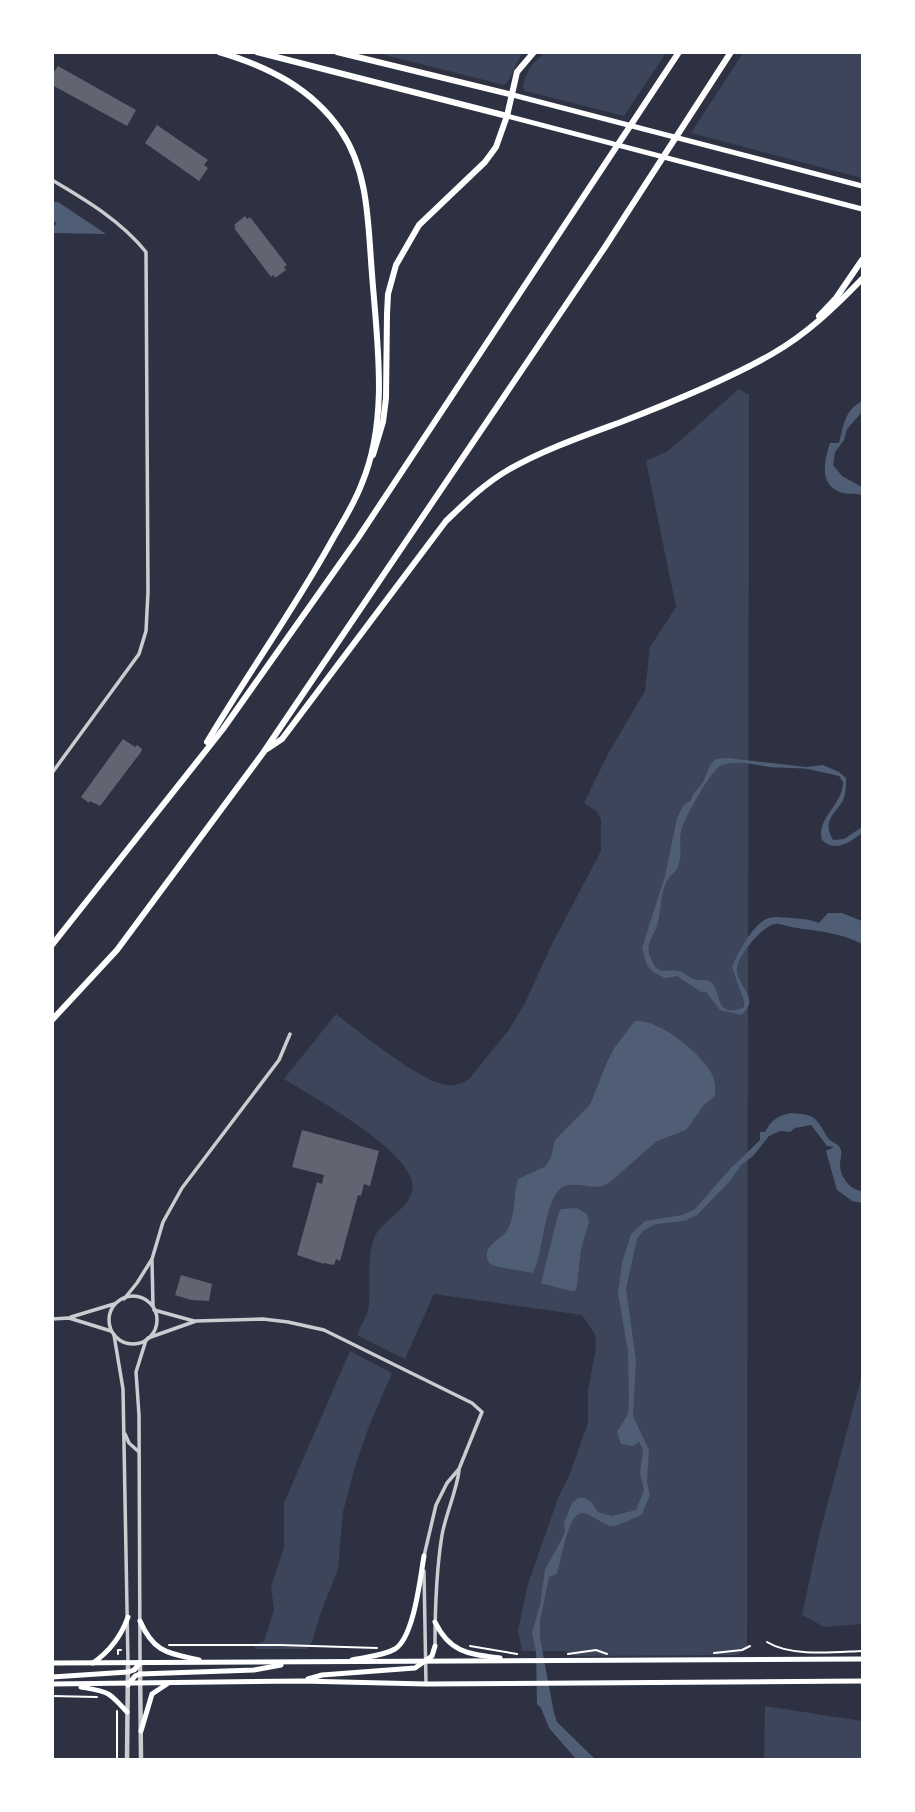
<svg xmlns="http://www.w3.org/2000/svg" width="915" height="1812" font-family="Lato,sans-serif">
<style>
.green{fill:#3c4559}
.water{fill:#4f5d75}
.building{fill:#626471}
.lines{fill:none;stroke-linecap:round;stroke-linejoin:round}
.path{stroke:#fff;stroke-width:2}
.minor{stroke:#caccd0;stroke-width:3.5}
.tertiary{stroke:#caccd0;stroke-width:4.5}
.secondary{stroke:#fff;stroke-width:5}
.primary{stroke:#fff;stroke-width:5}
.motorway{stroke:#fff;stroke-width:6}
</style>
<rect width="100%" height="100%" fill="#2d3142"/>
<g class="green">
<path d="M377 53H523C515 62 513 78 504 85Z"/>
<path d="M545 53V52L666 53 624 116 525 91 523 87C525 72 533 62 545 53Z"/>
<path d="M743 53H862V178L691 133Z"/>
<path d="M739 389 749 395 747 1649 737 1655 575 1656 565 1651H522L518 1631 527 1587 558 1498 569 1476 588 1423V1390L596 1348 595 1334 582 1315 434 1294 405 1359 357 1335C360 1327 366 1318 368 1310 372 1287 366 1264 373 1241 379 1221 407 1212 412 1191 422 1156 311 1096 284 1079L336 1014C360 1032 420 1082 448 1085 456 1086 462 1083 469 1079L508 1031 524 1005 552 944 601 851V819L596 811 584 803 609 752 645 691 650 647 676 607 646 461 668 451Z"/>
<path d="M350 1351 392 1373 369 1426 355 1467 343 1512 338 1569 320 1615 312 1642 307 1649H255V1646L264 1641 274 1610 271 1587 284 1548V1503Z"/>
<path d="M862 1375V1624L824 1627 802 1615 819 1536Z"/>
<path d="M765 1706 862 1721V1759H764Z"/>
</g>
<g class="water">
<path d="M54 202H58L106 234 53 233V226L57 224 53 220Z"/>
<path d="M862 401V412L847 429 844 440 835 452 833 465 842 476 862 487V495C855 493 847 495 840 492 818 484 825 459 830 443H839C844 425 844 411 862 401Z"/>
<path d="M728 758 806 767 823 765 839 772 846 778C846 788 846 798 840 805 830 818 824 824 833 840L844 839 862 827V833C850 842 835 853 822 840 816 818 843 805 843 782L839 776C830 774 821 772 813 770 800 767 784 769 770 767 755 765 737 760 722 765 712 768 684 819 681 831 679 842 682 853 679 863 677 873 668 876 665 885 660 898 661 913 657 926 653 937 645 944 650 956 658 978 664 968 678 971 686 972 689 979 697 980 703 981 708 979 712 983 722 995 715 1019 744 1007V1001L732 967C738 953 754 922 769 918 776 916 784 918 792 918 802 919 810 919 819 923L828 913H842L862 921V944C839 932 816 931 791 927 785 926 780 923 775 924 762 926 739 955 737 967 734 985 763 998 741 1015L720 1010 706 992H701L677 976 665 978 653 972 647 965 642 948 665 876 677 818 683 806 691 800C693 790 700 789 704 780 708 771 708 766 716 759Z"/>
<path d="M635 1021C659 1019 696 1050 709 1069 715 1078 716 1086 715 1096L704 1105 686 1130 657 1141 609 1183C595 1192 580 1181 565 1186 544 1194 544 1253 533 1273L498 1267 490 1264C478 1246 502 1241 508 1229 516 1213 513 1195 518 1179L546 1166 551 1157 555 1140 590 1105 607 1062 615 1047Z"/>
<path d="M791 1113C817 1115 815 1117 828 1138 832 1143 838 1143 840 1148 843 1153 840 1159 840 1164 840 1177 850 1190 862 1191V1203L852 1201 837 1190 826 1151 834 1147 827 1146 811 1125 795 1128 790 1132 780 1131 769 1136 753 1156 741 1165 730 1181 697 1215 684 1221 656 1224 644 1230 637 1239 626 1289 636 1360 633 1416 649 1450 647 1482 650 1495 642 1514C638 1517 617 1526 613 1526 600 1526 585 1504 575 1517 566 1529 561 1559 557 1574L549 1577 540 1621V1638L554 1713 557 1722 595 1759H576L549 1728 541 1708 537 1704 536 1652 532 1632 540 1605 545 1569 561 1541 565 1532 564 1523 572 1503 578 1498H585L591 1502 598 1512 612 1516 636 1510 644 1490 640 1473 643 1449 639 1442 633 1446 621 1444 617 1432 628 1414 629 1400 628 1351 618 1294 622 1263 631 1234 645 1221 682 1215 695 1209 729 1170 760 1140V1132H765C771 1120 779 1115 791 1113Z"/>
<path d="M577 1208 587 1214 589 1222 581 1249 577 1286 575 1291H570L541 1283 558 1215 561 1209Z"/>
</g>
<g class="building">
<path d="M58 66 136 110 127 126 52 85V75Z"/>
<path d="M157 125 208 160 204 165 208 168 199 181 145 143Z"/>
<path d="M245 216 247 219 250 217 287 265 284 267 286 270 275 278 273 275 271 277 234 228 236 227 234 225Z"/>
<path d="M123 739 135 747 137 745 142 749 141 752 100 806 90 801 89 803 81 797Z"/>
<path d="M302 1130 379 1151 370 1186 364 1184 361 1196 358 1195 340 1261 336 1259 334 1265 324 1263V1264L297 1255 317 1182 322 1184 324 1175 292 1167Z"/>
<path d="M181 1275 212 1284 209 1301 191 1300 175 1295Z"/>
</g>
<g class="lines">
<g class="path">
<path d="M767 1642C791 1657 835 1652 862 1651"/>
<path d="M169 1645H280L377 1648"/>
<path d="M470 1646 517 1654"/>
<path d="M714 1653 742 1650 750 1646"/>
<path d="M118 1654V1650H121"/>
<path d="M568 1654 596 1650 607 1654"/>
<path d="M52 1696 97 1697"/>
<path d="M117 1711V1759"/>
</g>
<g class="minor">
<path d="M52 180C86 200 121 221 146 252L148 592 146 631 139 654 52 773"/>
<path d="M152 1261 153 1306"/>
<circle cx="133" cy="1320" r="24"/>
<path d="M124 1299 137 1283 152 1259 163 1222 182 1188 279 1060 290 1034"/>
<path d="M154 1310 194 1321"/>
<path d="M71 1317 114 1304"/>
<path d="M52 1319 69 1318 111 1331"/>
<path d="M114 1335 123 1389 128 1663"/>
<path d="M148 1338 196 1321 263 1319 288 1322 324 1330 472 1403 482 1412 459 1469 447 1483 436 1505 424 1556"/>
<path d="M125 1434 129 1443 139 1452"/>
<path d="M424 1571 426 1684"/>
<path d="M435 1646C435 1608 436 1572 442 1535 446 1513 456 1493 459 1471"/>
<path d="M140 1661 139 1415 136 1372 146 1340"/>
</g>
<g class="tertiary">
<path d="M140 1663 141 1759"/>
<path d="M127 1759 128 1663"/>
</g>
<g class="secondary">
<path d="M140 1621C154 1653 168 1653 199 1660"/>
<path d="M435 1622C450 1653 469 1654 500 1658"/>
<path d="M352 1660C365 1657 383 1656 395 1649 414 1637 420 1579 424 1556"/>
<path d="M52 1663 862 1659"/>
<path d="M93 1663C110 1651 121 1637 128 1617"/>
<path d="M52 1677 128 1672 134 1670 140 1663"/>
<path d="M308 1679 322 1675 415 1668 432 1656 435 1646"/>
<path d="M52 1684 301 1681 426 1684 862 1681"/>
<path d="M128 1685 135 1676 140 1674 254 1670 281 1665"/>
<path d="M81 1687C109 1692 108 1691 127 1712"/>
<path d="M141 1731 152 1694 167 1684"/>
</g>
<g class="primary">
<path d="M513 95 862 186"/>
<path d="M507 116 862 209"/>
</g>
<g class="motorway">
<path d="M257 52 507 116"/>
<path d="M337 52 513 95"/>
<path d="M819 316 836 298 862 260"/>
<path d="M373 455 383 422 386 398 387 314 388 294 396 265 419 225 485 162 496 147 507 116 517 72 534 52"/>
<path d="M207 742C247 675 292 612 330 544 341 524 354 505 362 483 389 418 377 342 372 274 368 226 369 172 341 131 312 88 267 66 219 52"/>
<path d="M267 749 282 739 446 521C465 503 484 484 508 470 543 450 583 436 621 422 670 403 727 380 772 354 807 334 835 307 862 279"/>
<path d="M52 945 223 729 358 538 679 52"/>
<path d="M52 1020 117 950 263 753 605 247 731 52"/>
</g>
</g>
<rect width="915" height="1812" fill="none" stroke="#ffffff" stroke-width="108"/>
</svg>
